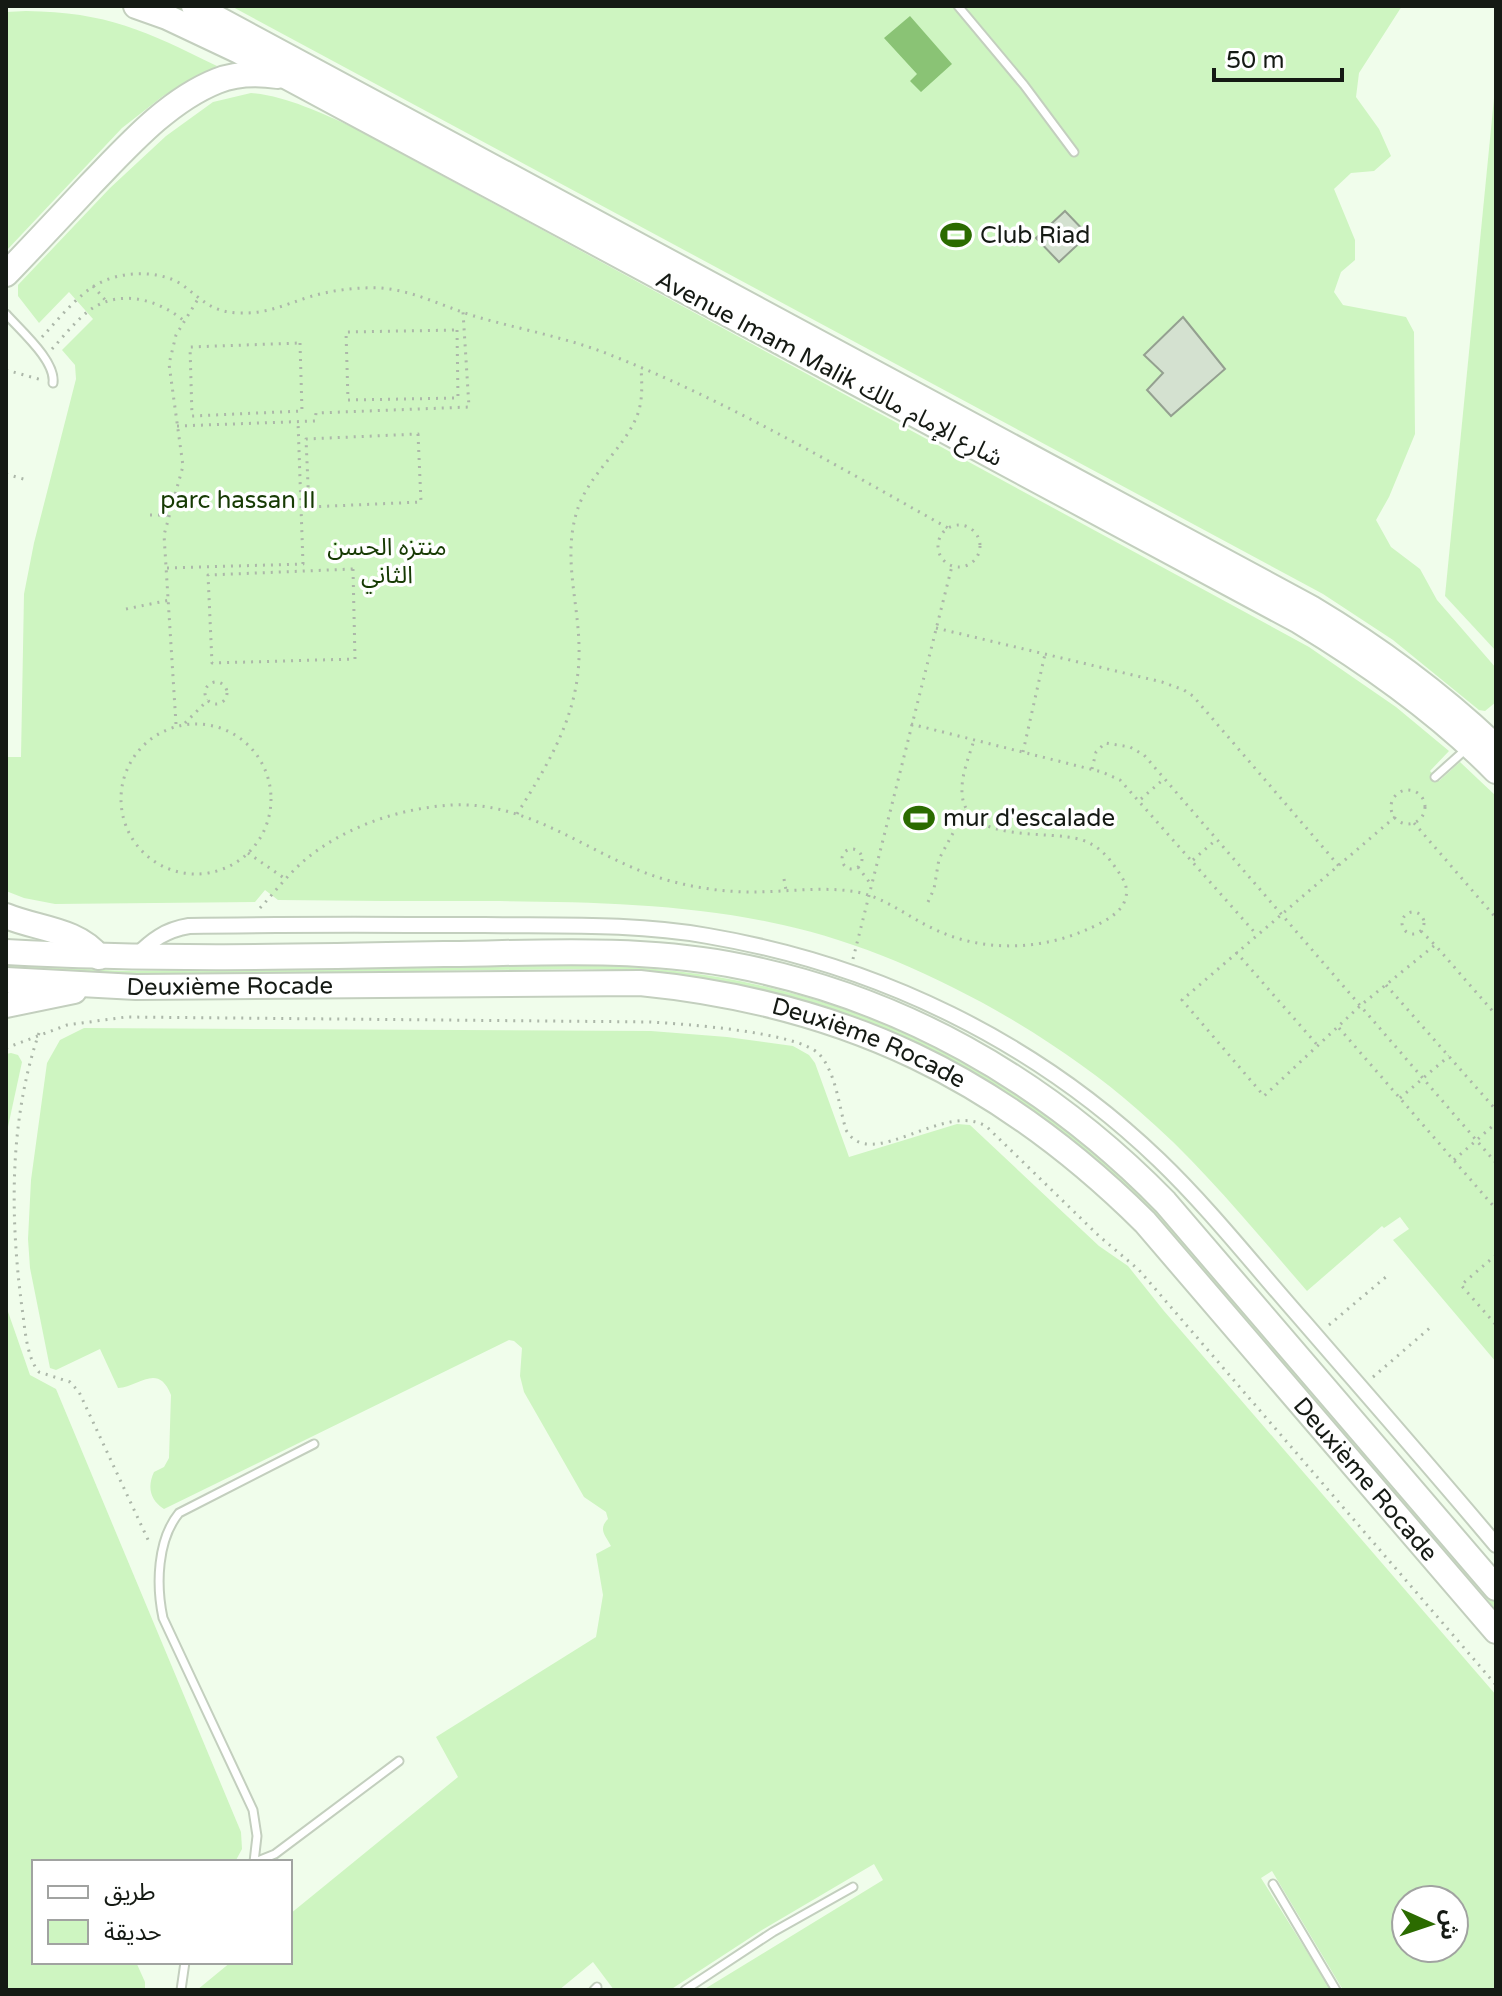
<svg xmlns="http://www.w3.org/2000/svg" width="1502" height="1996" font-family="'Varela Round','Noto Sans Arabic',sans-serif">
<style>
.green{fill:#cef5c1;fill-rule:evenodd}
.water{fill:#8ac375}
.building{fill:#d4e1d0;stroke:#94a090;stroke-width:2}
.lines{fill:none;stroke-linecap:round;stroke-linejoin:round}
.service-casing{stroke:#c3cfbe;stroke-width:11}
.minor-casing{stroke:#c3cfbe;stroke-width:18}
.primary-casing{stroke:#c3cfbe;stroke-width:28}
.trunk-casing{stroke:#c3cfbe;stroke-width:28}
.path{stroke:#acb7a9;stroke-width:3;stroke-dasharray:2 6;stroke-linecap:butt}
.service{stroke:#fff;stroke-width:7}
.minor{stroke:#fff;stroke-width:14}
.primary{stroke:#fff;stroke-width:24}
.trunk{stroke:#fff;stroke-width:24}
.labels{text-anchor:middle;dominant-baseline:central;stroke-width:7;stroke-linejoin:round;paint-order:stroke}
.poi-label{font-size:24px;fill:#151a14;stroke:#fff;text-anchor:start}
.street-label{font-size:24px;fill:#151a14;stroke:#fff}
.park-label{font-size:24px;fill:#163a03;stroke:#fff}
</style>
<rect width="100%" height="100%" fill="#f0fdeb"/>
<g class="green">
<path d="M231 6H1402L1359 73 1356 97 1379 129 1391 156 1374 171 1351 173 1334 189 1355 240V260L1341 272 1334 292 1343 305 1406 317 1414 332 1415 434 1389 497 1376 520 1391 547 1420 569 1437 600 1496 668V702L1485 711 1479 710 1393 640 1323 594Z"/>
<path d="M26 11C107 12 146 31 217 66L163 96 122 128 6 251V12Z"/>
<path d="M1496 78V651L1445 596Z"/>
<path d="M251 93C287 96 320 113 353 127L1309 647 1396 707 1449 751 1430 771 1439 781 1460 762 1496 796V1362L1393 1240 1409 1229 1400 1217 1384 1228 1382 1226 1307 1291C1253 1229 1201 1164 1138 1110 1046 1029 904 951 783 925 686 903 588 902 489 901 419 901 348 901 278 900L265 890 255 902 55 904 24 898 6 891V757H21L24 594 34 543 76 379 75 365 62 350 93 319 69 292 39 323 18 296V285L110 188 166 136 213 102Z"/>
<path d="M6 965 123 971 576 965C744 966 904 1012 1041 1111 1057 1123 1075 1133 1090 1147 1160 1208 1218 1280 1279 1350 1351 1434 1424 1518 1496 1602V1610L1159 1220C997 1052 808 972 575 969L122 975 6 970Z"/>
<path d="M84 1028 651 1031 727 1037 793 1046 809 1055 815 1063 849 1157 957 1124 970 1125 1099 1246 1128 1266 1164 1311 1496 1695V1990H1343L1272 1871 1261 1878 1331 1990H703L883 1880 874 1864 762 1930 670 1990H614L593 1962 559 1990H197L231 1962H290V1914L458 1777 436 1737 596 1637 603 1595 596 1554 611 1546C605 1535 598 1529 608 1519L606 1512 584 1497 524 1392 520 1376 522 1348 514 1341 509 1340 164 1509C150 1500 147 1487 154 1472L164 1467 169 1458 171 1395C158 1362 139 1387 118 1388L100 1349 56 1370 50 1368 30 1268 28 1239 31 1180 47 1063 60 1040ZM1406 1900H1454V1948H1406Z"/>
<path d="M11 1053 18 1055 22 1062 6 1136V1054Z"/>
<path d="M6 1306 30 1375 56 1389 241 1832 242 1849 235 1862H34V1962H136L145 1982V1990H6Z"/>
</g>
<path class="water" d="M910 16 952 64 921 92 910 81 917 74 884 38Z"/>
<g class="building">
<path d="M1065 211 1088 235 1059 262 1036 238Z"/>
<path d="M1183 317 1225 369 1171 416 1147 390 1163 373 1144 355Z"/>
</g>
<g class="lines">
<defs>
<g id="service">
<path d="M958 6 1024 85 1074 152"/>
<path d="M6 314C21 331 56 361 53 383"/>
<path d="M1435 777 1465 750"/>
<path d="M254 1862 257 1836 253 1810 163 1618C156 1585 157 1540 179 1513L314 1444"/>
<path d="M255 1862 275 1854 399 1761"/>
<path d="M1273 1884 1336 1990"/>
<path d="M181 1990 185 1962"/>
<path d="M594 1990 597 1987"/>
<path d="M685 1990 773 1932 853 1887"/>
</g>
<path id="minor" d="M135 957C152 940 165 930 189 926 287 924 386 925 484 925 558 926 635 923 708 936 878 965 1035 1041 1159 1160 1211 1210 1256 1268 1304 1322 1368 1396 1433 1470 1496 1545"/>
<g id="primary">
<path d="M136 6 167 17 239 51 1299 621C1370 664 1438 712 1496 771"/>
<path d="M194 6 1311 608C1378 648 1439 693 1496 747"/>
<path d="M6 274C34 245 62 215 90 185 127 147 167 101 217 81 237 73 257 73 278 76"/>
</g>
<g id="trunk">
<path d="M6 916C37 929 77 929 99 957"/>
<path d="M6 952C152 960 298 957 444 954 539 953 634 947 728 964 897 995 1045 1079 1165 1202L1496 1588"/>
<path id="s1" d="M6 980 136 987 640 983C844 1003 1000 1078 1145 1222L1496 1631"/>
<path d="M6 1005 74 991"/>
</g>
</defs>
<use href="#service" class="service-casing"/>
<use href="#minor" class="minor-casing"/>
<use href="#primary" class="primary-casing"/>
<use href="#trunk" class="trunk-casing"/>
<g class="path">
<path d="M93 286 106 301"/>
<path d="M457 330 458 398 348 400 346 332Z"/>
<path d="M42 337C58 320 74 299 94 286 118 271 157 269 181 284 202 299 210 312 239 313 266 314 284 305 309 297 332 290 357 287 381 288 415 291 442 306 474 316 518 329 565 337 608 354 726 400 837 466 948 528"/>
<path d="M300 343 302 411 192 416 190 347Z"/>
<path d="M52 349C63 337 74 323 86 313 116 288 156 298 183 320"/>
<path d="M6 370 42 380"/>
<path d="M177 426 315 421 316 413 469 407 463 312"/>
<path d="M418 434 421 502 309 507 306 439Z"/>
<path d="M6 474 27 480"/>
<path d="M150 515H168"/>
<circle cx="959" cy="546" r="21"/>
<path d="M167 568 303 564 298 422"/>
<path d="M353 569 355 659 212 663 208 575Z"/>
<path d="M126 609 170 600"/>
<path d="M936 628 1162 682 1184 690 1193 696 1339 866"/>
<circle cx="216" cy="693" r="11"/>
<path d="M185 723 208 700"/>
<circle cx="196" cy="799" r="75"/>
<path d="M176 724 164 535 183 466 169 364 176 335 198 299"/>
<path d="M911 724 1102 772 1120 780 1257 935"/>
<path d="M1023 752 1045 654"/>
<path d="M1092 769 1096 752 1105 743 1130 747 1144 755 1496 1163"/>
<circle cx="1408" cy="807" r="17"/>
<path d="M1141 799 1165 778"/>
<path d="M517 814C550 761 581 711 579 646 578 598 562 555 578 508 590 473 623 450 637 416 643 401 642 384 641 368"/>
<path d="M1395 817 1182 1000 1264 1096 1361 1005 1435 945 1496 1015"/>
<path d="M1414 823 1496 918"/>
<circle cx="852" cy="859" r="10"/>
<path d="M248 853 284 878"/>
<path d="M1193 860 1217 839"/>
<path d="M858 867 870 883"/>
<path d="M784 879 786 890"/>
<path d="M928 902 934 889 939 859 966 809"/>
<path d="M260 908C275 892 288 874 306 859 346 826 401 808 452 805 530 801 588 854 657 877 688 887 721 892 753 892 787 892 823 886 857 892 886 898 908 917 934 929 981 952 1040 951 1088 929 1100 924 1121 914 1125 900 1130 887 1122 877 1115 867 1107 855 1097 845 1082 840 1050 829 965 845 962 793 961 775 969 757 974 740"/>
<circle cx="1413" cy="923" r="11"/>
<path d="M1421 931 1435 945"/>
<path d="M1236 952 1319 1047"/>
<path d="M853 959 952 566"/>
<path d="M1386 985 1496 1110"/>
<path d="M1339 1028 1496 1209"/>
<path d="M39 1033C9 1121 10 1217 22 1308 25 1327 26 1357 39 1372L70 1382 79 1392 150 1544"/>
<path d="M6 1048 67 1025 126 1017 651 1022C684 1024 798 1032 819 1054 836 1072 839 1107 846 1130 871 1174 946 1099 987 1127L1099 1236 1139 1270 1496 1685"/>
<path d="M1400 1098 1449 1056"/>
<path d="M1454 1160 1496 1123"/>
<path d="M1496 1255 1461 1285 1496 1325"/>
<path d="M1329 1325 1387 1276"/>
<path d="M1373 1377 1431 1327"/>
</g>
<use href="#service" class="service"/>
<use href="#minor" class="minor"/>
<use href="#primary" class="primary"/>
<use href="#trunk" class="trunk"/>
</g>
<defs>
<symbol id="stadium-bare" viewBox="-9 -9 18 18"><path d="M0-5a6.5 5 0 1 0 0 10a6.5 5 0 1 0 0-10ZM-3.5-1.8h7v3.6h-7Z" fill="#2b6b00" stroke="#fff" stroke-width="2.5" paint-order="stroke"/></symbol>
</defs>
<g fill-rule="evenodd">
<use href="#stadium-bare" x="934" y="213" width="44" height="44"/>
<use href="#stadium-bare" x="897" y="796" width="44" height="44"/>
</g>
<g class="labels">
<g class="poi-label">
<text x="980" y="235">Club Riad</text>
<text x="943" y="818">mur d'escalade</text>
</g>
<g class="street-label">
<text transform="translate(829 369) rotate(28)">Avenue Imam Malik شارع الإمام مالك</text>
<text stroke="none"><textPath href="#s1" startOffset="224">Deuxième Rocade</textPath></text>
<text stroke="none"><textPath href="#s1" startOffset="872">Deuxième Rocade</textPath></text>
<text stroke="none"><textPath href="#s1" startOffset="1544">Deuxième Rocade</textPath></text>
</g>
<g class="park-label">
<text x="238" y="500">parc hassan II</text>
<text x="387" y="547">منتزه الحسن<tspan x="387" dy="28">الثاني</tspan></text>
</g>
</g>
<rect width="1502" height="1996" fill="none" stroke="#151a14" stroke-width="16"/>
<rect x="32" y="1860" width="260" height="104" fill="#ffffff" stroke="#a1a3a1" stroke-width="2"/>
<rect x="48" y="1886" width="40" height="12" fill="#ffffff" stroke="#a1a3a1" stroke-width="2"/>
<text x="104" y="1900" font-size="24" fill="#151a14">طريق</text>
<rect x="48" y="1920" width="40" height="24" fill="#cef5c1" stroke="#a1a3a1" stroke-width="2"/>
<text x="104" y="1940" font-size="24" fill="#151a14">حديقة</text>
<g transform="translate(1430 1924) rotate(93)"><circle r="38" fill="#ffffff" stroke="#a1a3a1" stroke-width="2"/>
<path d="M0-6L14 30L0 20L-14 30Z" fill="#2b6b00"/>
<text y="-12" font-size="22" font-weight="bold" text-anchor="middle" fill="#151a14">ش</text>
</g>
<path d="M1214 68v12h128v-12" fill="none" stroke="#151a14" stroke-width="4"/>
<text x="1226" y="68" font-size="24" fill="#151a14" stroke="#ffffff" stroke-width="6" paint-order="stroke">50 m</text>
</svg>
